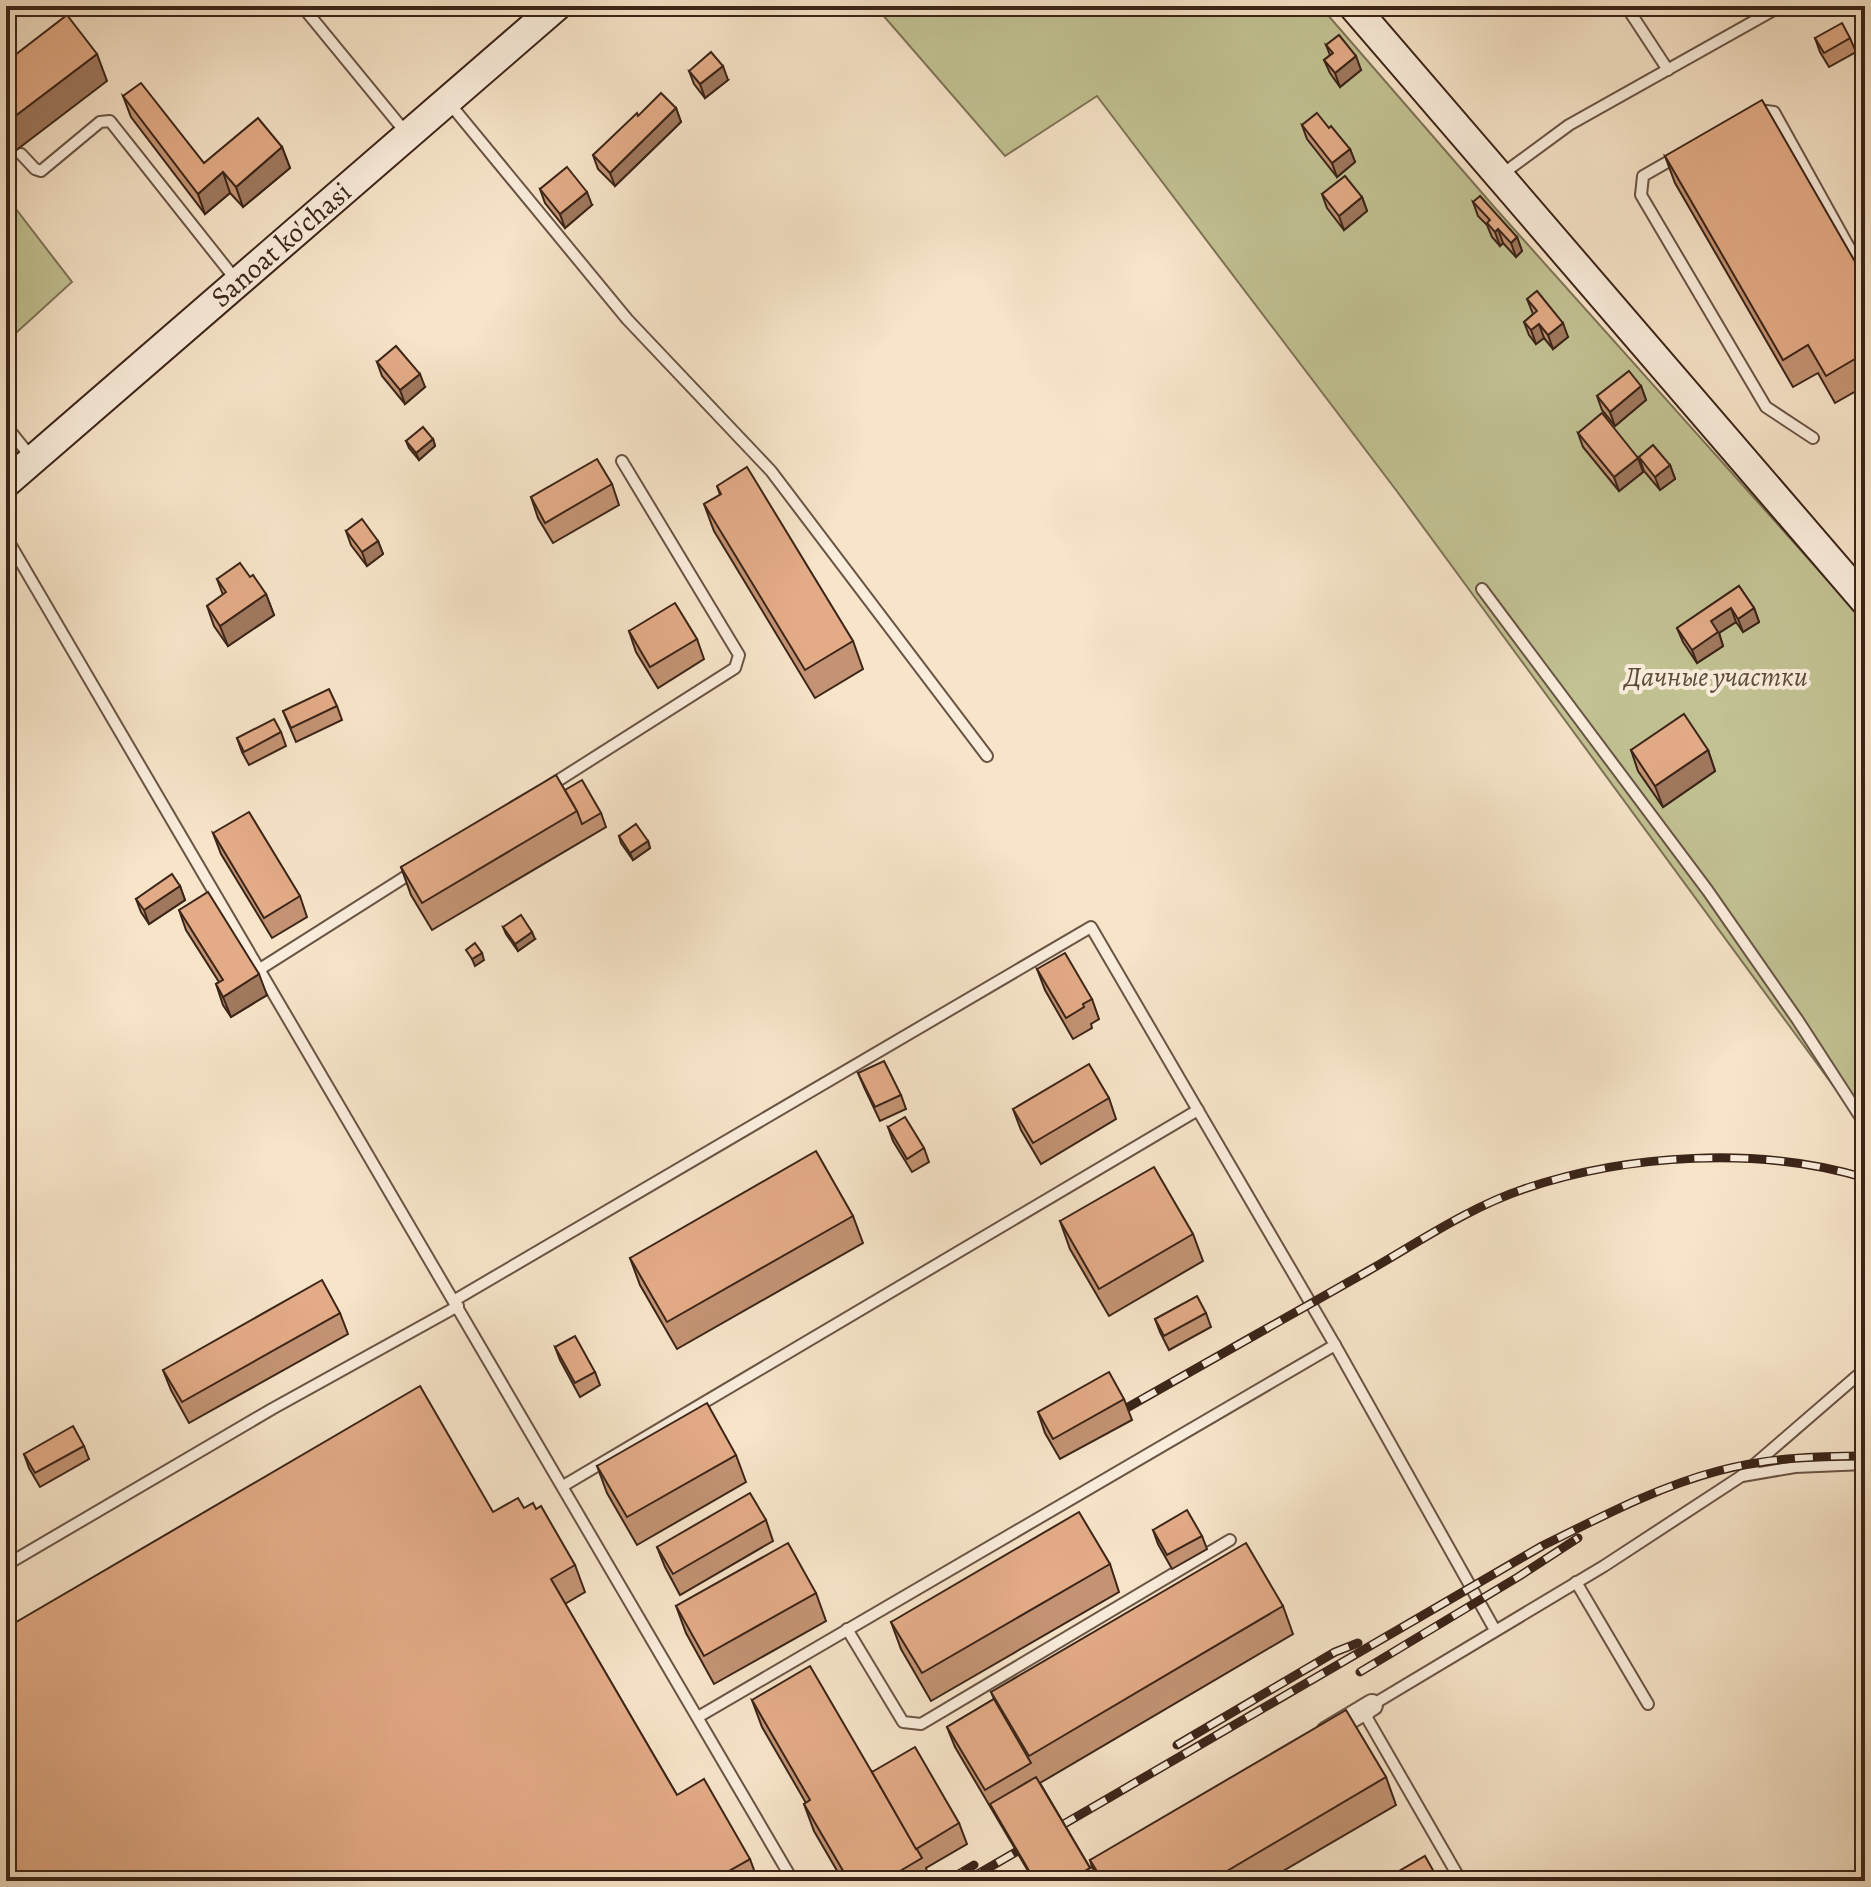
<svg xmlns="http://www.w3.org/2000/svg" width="1871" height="1887" font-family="Alegreya,serif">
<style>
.green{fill:#c2c293;stroke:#7e7356;stroke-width:2}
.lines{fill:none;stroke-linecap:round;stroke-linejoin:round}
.service-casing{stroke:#6a5444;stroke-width:14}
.minor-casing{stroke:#6a5444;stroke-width:24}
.secondary-casing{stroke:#3b2418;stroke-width:32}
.service{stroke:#faeddc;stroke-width:10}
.minor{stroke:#faeddc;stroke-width:20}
.secondary{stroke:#faeddc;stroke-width:28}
.rail-casing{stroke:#3b2418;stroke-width:9}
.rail{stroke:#faeddc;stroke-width:6;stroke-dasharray:18;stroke-linecap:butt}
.wall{fill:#c39373;stroke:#3b2418;stroke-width:2}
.shaded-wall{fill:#9f785e;stroke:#3b2418;stroke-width:2}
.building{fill:#e3ab86;stroke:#3b2418;stroke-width:2}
.labels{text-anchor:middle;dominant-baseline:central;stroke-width:8;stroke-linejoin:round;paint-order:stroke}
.street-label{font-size:28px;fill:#3b2418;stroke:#faeddc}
.park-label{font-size:28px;font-style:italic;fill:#5d4c37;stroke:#faeddc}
</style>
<rect width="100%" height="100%" fill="#f7e4c9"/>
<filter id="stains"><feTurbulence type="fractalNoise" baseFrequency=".0025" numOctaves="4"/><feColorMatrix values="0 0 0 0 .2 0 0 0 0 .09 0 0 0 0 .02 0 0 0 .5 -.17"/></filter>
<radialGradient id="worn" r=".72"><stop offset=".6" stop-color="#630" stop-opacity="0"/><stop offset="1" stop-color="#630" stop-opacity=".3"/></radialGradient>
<g class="green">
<path d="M875 6H1320L1496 209 1865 622V1129L1396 490 1097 96 1005 156Z"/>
<path d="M6 196 72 282 6 342Z"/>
</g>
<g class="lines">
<defs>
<g id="service">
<path d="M302 6 407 134"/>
<path d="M1626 6 1668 70"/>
<path d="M450 104 627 319 771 471 987 756"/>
<path d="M1758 110 1774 112 1865 276"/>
<path d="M21 154 35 169 41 171 100 122 110 121 236 280"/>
<path d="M1678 156 1643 176 1641 195 1766 407 1813 438"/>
<path d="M1501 175 1569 125 1781 6"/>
<path d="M6 426 31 457"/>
<path d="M6 537 793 1881"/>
<path d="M1482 589 1708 891 1797 1019 1865 1124"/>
<path d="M548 787 735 668 739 655 622 461"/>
<path d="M260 969 416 870"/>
<path d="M455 1300 1091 927 1335 1345 1495 1630"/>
<path d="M1742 1476 1795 1467 1865 1464"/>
<path d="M563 1486 1198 1110"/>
<path d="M6 1565 272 1409 458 1306"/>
<path d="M1576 1582 1648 1704"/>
<path d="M847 1629 903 1722 921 1724 1230 1540"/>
<path d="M698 1717 1335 1345"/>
<path d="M1461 1881 1367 1718 1372 1705 1604 1566 1740 1477 1865 1369"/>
</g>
<path id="minor" d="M1327 1732 1372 1705"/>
<g id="secondary">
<path d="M1353 6 1865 601"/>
<path id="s1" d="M6 483 557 6"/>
</g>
</defs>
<use href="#service" class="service-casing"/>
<use href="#minor" class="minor-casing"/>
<use href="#secondary" class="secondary-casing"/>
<use href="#service" class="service"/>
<use href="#minor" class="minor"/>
<use href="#secondary" class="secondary"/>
<defs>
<g id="rail">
<path d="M1109 1418C1195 1369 1282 1320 1368 1271 1417 1243 1470 1207 1524 1189 1626 1154 1761 1146 1865 1178"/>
<path d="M1360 1672 1518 1577 1578 1538"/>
<path d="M1177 1745 1335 1652 1358 1643"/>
<path d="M947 1881 974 1865"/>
<path d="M966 1881 1542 1546C1599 1518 1657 1487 1718 1471 1766 1458 1816 1456 1865 1456"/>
</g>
</defs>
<use href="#rail" class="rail-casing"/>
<use href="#rail" class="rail"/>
</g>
<g class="wall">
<path d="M1815 38H1850L1856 52 1829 67 1820 52Z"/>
<path d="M1326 45 1361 70 1340 87 1330 73 1324 60 1330 55Z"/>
<path d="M689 71 728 80 705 98 694 84Z"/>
<path d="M123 96 204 163 282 147 290 168 243 207 230 193 205 214 131 117Z"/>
<path d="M676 108 681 122 615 186 598 169 593 155 638 116Z"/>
<path d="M1302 125 1350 149 1355 162 1337 177 1307 139Z"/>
<path d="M1665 156 1865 279V386L1835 403 1818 373 1793 387 1675 183Z"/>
<path d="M540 189 592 205 565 228 545 203Z"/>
<path d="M1322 194 1362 197 1367 211 1344 230 1327 208Z"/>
<path d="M1473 202 1517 237 1522 251 1516 257 1503 243 1500 246 1492 237 1487 225 1478 216Z"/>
<path d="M1527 299 1568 337 1553 349 1544 338 1536 344 1529 335 1524 322 1533 314Z"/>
<path d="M377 362 425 387 405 404 382 376Z"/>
<path d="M1641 386 1646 400 1615 426 1602 410 1597 396Z"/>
<path d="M1578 433 1643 472 1619 491 1583 447Z"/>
<path d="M433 439 435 446 419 460 409 448 406 441Z"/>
<path d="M1639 457 1670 465 1675 479 1660 490 1644 471Z"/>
<path d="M612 484 619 505 553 543 538 518 531 497Z"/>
<path d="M717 486 853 641 863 669 815 698 714 531 704 504 720 495Z"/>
<path d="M346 531 378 541 383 554 367 566 351 545Z"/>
<path d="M250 577 266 594 274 615 228 646 214 626 207 606 223 595 217 579Z"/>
<path d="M1739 586 1754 608 1759 622 1743 632 1736 622 1719 633 1723 646 1697 663 1683 642 1677 628Z"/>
<path d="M629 631 697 639 704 659 658 688 636 652Z"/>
<path d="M337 706 342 720 296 742 283 711Z"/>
<path d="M281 732 286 746 249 765 242 752 237 738Z"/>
<path d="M1631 750H1708L1715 771 1663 807 1638 771Z"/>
<path d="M565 790 601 813 606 827 432 930 411 895 401 867Z"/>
<path d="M213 833 300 896 307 917 272 938 221 854Z"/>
<path d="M619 836 648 841 650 848 633 860 621 843Z"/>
<path d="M180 886 185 900 149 924 141 912 136 899Z"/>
<path d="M179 910 267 995 231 1017 223 1005 216 984 219 982 186 930Z"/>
<path d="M503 927 535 939 518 951 506 934Z"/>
<path d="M1037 969 1092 999 1099 1019 1091 1024 1092 1028 1073 1039 1045 990Z"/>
<path d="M858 1073 901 1095 906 1109 880 1121 864 1087Z"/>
<path d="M1109 1098 1116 1119 1041 1164 1021 1130 1013 1109Z"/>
<path d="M888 1127 924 1148 929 1162 912 1172 893 1141Z"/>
<path d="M853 1216 863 1243 677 1349 640 1285 630 1258Z"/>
<path d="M1060 1221 1193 1234 1203 1261 1109 1316 1070 1249Z"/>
<path d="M340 1313 348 1334 189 1423 171 1390 163 1370Z"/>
<path d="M1206 1313 1211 1327 1169 1350 1160 1332 1155 1319Z"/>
<path d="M555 1347 595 1372 600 1385 580 1397 560 1360Z"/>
<path d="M1124 1399 1132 1420 1060 1459 1045 1433 1038 1412Z"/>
<path d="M84 1446 89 1459 40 1487 29 1468 24 1454Z"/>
<path d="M736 1455 746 1482 637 1545 607 1493 597 1466Z"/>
<path d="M524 1508 575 1565 585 1592 565 1604 677 1795 750 1859 758 1881H6L493 1512Z"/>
<path d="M766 1520 773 1541 680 1595 665 1567 657 1547Z"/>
<path d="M1153 1530 1202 1536 1207 1549 1172 1569 1158 1544Z"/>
<path d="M1110 1564 1119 1592 931 1701 901 1649 891 1622Z"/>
<path d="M816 1593 826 1621 714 1684 686 1633 676 1606Z"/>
<path d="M1283 1606 1293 1634 1040 1783 1090 1868 1092 1867 1090 1860 1386 1777 1396 1805 1266 1881H1034L955 1747 947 1727 994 1699 991 1692Z"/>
<path d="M752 1700 959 1823 967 1844 926 1868 930 1881H843L814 1831 804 1804 806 1803 762 1727Z"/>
</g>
<g class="shaded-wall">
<path d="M97 54 107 81 6 158V123Z"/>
<path d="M1356 56 1361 70 1340 87 1335 73Z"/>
<path d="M723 66 728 80 705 98 700 84Z"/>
<path d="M676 108 681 122 615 186 610 173Z"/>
<path d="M282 147 290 168 243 207 236 187Z"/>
<path d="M1350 149 1355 162 1337 177 1332 163Z"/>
<path d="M223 172 230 193 205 214 198 194Z"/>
<path d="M587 192 592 205 565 228 560 214Z"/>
<path d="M1362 197 1367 211 1344 230 1339 216Z"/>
<path d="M1498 229 1503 243 1500 246 1495 232Z"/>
<path d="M1517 237 1522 251 1516 257 1511 243Z"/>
<path d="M1563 323 1568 337 1553 349 1548 335Z"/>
<path d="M1539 324 1544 338 1536 344 1531 330Z"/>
<path d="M420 374 425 387 405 404 400 390Z"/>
<path d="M1641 386 1646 400 1615 426 1610 412Z"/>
<path d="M433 439 435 446 419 460 416 453Z"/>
<path d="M1638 458 1643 472 1619 491 1614 477Z"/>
<path d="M1670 465 1675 479 1660 490 1655 477Z"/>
<path d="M378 541 383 554 367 566 362 552Z"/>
<path d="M266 594 274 615 228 646 220 626Z"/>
<path d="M1731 608 1736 622 1719 633 1723 646 1697 663 1692 650 1711 621Z"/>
<path d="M1754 608 1759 622 1743 632 1738 619Z"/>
<path d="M1708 750 1715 771 1663 807 1655 786Z"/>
<path d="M648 841 650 848 633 860 630 853Z"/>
<path d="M180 886 185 900 149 924 144 910Z"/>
<path d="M532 932 535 939 518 951 515 944Z"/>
<path d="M482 953 484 960 475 966 472 959Z"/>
<path d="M259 974 267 995 231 1017 223 997Z"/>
</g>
<g class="building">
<path d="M67 15 97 54 6 123V62Z"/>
<path d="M1842 23 1850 38 1824 53 1815 38Z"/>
<path d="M1339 35 1356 56 1335 73 1324 60 1333 53 1326 45Z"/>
<path d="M6 42 16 54 6 62Z"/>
<path d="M711 52 723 66 700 84 689 71Z"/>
<path d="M141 83 204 163 258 118 282 147 236 187 223 172 198 194 123 96Z"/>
<path d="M661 93 676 108 610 173 593 155 637 113 638 116Z"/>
<path d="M1762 100 1865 279V353L1826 376 1808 345 1783 360 1665 156Z"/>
<path d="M1317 113 1329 128 1331 126 1350 149 1332 163 1302 125Z"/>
<path d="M567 167 587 192 560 214 540 189Z"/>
<path d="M1345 176 1362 197 1339 216 1322 194Z"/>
<path d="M1480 196 1517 237 1511 243 1498 229 1495 232 1487 223 1490 220 1473 202Z"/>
<path d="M1537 291 1563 323 1548 335 1539 324 1531 330 1524 322 1537 311 1527 299Z"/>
<path d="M396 346 420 374 400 390 377 362Z"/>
<path d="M1629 371 1641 386 1610 412 1597 396Z"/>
<path d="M1602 413 1638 458 1614 477 1578 433Z"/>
<path d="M423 427 433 439 416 453 406 441Z"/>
<path d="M1653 445 1670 465 1655 477 1639 457Z"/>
<path d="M597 459 612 484 545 523 531 497Z"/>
<path d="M747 467 853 641 805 670 704 504 721 494 717 486Z"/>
<path d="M362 519 378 541 362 552 346 531Z"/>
<path d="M240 563 250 577 253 575 266 594 220 626 207 606 226 592 217 579Z"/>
<path d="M1739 586 1754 608 1738 619 1731 608 1711 621 1718 632 1692 650 1677 628Z"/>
<path d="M675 603 697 639 650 667 629 631Z"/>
<path d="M329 689 337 706 291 728 283 711Z"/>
<path d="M1684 714 1708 750 1655 786 1631 750Z"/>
<path d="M274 719 281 732 244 752 237 738Z"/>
<path d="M556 775 577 811 422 903 401 867Z"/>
<path d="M582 780 601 813 582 824 577 811 565 790Z"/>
<path d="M249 812 300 896 264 918 213 833Z"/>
<path d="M636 824 648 841 630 853 619 836Z"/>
<path d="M172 874 180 886 144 910 136 899Z"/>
<path d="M208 892 259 974 223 997 216 984 223 980 179 910Z"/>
<path d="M521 915 532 932 515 944 503 927Z"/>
<path d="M475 943 482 953 472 959 466 950Z"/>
<path d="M1065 953 1092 999 1083 1004 1084 1007 1066 1018 1037 969Z"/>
<path d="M884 1061 901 1095 875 1107 858 1073Z"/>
<path d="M1089 1064 1109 1098 1033 1143 1013 1109Z"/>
<path d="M905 1117 924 1148 907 1159 888 1127Z"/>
<path d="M816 1151 853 1216 667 1322 630 1258Z"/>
<path d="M1154 1167 1193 1234 1099 1289 1060 1221Z"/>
<path d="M322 1280 340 1313 182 1402 163 1370Z"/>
<path d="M1197 1296 1206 1313 1164 1336 1155 1319Z"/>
<path d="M575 1336 595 1372 575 1383 555 1347Z"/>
<path d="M1109 1372 1124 1399 1053 1439 1038 1412Z"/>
<path d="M420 1386 493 1512 518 1498 524 1508 533 1503 536 1509 541 1506 575 1565 551 1579 677 1795 704 1779 750 1859 711 1881H6V1628Z"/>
<path d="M707 1403 736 1455 627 1517 597 1466Z"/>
<path d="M73 1426 84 1446 35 1473 24 1454Z"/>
<path d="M750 1493 766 1520 673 1574 657 1547Z"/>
<path d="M1187 1510 1202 1536 1167 1555 1153 1530Z"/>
<path d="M1079 1512 1110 1564 922 1673 891 1622Z"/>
<path d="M788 1543 816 1593 704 1656 676 1606Z"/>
<path d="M1246 1543 1283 1606 1029 1756 991 1692Z"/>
<path d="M810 1666 922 1858 883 1881H849L804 1804 810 1800 752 1700Z"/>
<path d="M994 1699 1031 1763 985 1790 947 1727Z"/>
<path d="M1346 1710 1386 1777 1210 1881H1103L1090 1860Z"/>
<path d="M915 1747 959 1823 916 1849 872 1772Z"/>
<path d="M1036 1777 1090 1868 1068 1881H1035L990 1804Z"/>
<path d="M1425 1856 1439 1881H1382Z"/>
<path d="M1092 1867 1101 1881H1068Z"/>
</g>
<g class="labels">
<g class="street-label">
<text stroke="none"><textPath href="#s1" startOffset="364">Sanoat ko'chasi</textPath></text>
</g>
<g class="park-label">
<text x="1716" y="677">Дачные участки</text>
</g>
</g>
<rect width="1871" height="1887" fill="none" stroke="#f7e4c9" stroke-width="32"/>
<rect x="8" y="8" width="1855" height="1871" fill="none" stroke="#3b2418" stroke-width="4"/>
<rect x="16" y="16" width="1839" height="1855" fill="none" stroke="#3b2418" stroke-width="2"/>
<rect width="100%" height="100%" filter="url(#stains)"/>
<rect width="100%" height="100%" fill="url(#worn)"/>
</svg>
